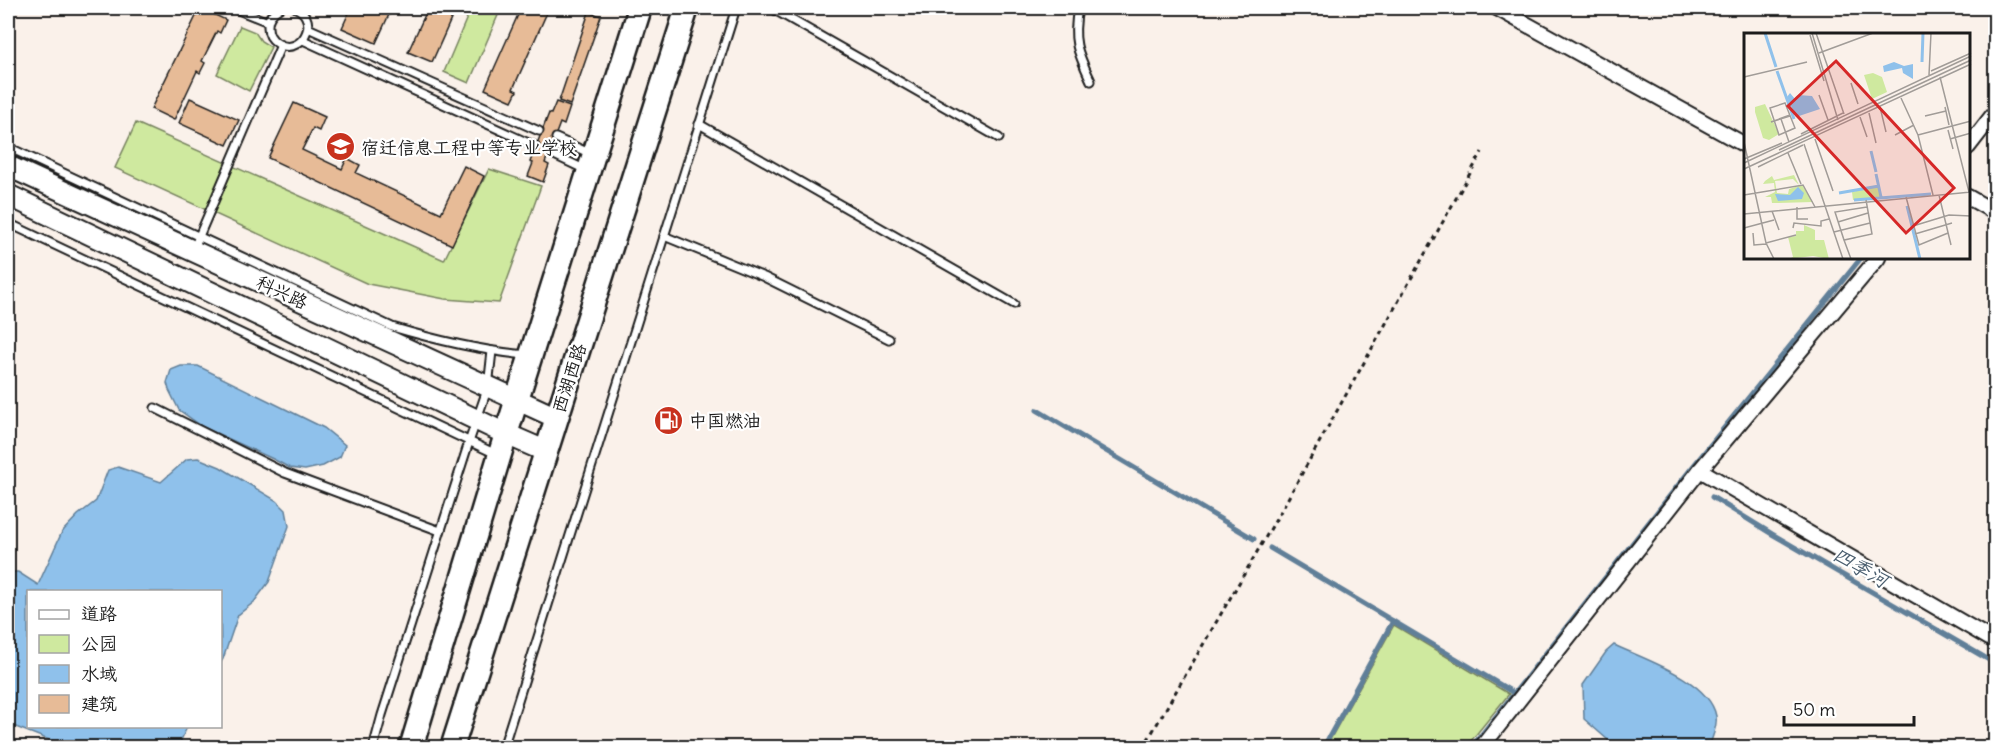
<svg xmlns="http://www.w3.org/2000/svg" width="2003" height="755" font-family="Delius,'LXGW WenKai TC',sans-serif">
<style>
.green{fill:#cfe99f;stroke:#76825e;stroke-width:1.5}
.water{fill:#8fc1eb;stroke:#617f98;stroke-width:1.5}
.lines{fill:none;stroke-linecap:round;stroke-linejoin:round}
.stream{stroke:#617f98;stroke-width:5}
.building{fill:#e7bb97;stroke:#1c1c1c;stroke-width:1.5}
.service-casing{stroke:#1c1c1c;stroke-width:11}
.minor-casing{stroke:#1c1c1c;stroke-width:18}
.secondary-casing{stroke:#1c1c1c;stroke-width:24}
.primary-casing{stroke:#1c1c1c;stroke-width:27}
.path{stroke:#1c1c1c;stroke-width:3;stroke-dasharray:4.5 4.5;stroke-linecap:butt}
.service{stroke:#fff;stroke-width:7}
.minor{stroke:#fff;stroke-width:14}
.secondary{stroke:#fff;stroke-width:20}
.primary{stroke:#fff;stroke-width:22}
.labels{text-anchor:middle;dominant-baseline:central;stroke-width:4.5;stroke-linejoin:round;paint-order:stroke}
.poi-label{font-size:18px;fill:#1c1c1c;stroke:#fff;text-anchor:start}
.street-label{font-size:18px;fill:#1c1c1c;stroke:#fff}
.water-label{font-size:20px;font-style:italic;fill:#4a5e6f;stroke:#fff}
.inset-river{fill:none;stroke:#8fc1eb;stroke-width:3}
.inset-road{fill:none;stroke:#a19c98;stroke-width:1.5}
.view{fill:#d62828;fill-opacity:0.15;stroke:#d62828;stroke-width:3}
.inset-edge{fill:none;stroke:#1c1c1c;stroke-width:3}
</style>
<rect width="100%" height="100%" fill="#faf1ea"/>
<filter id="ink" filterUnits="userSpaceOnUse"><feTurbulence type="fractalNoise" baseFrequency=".0167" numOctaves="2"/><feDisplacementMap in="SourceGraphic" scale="12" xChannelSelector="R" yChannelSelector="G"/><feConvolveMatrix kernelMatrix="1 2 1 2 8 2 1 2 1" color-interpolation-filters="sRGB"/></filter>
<g filter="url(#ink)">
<g class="green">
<path d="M471 8H487L499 13 469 83 444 72Z"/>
<path d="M240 26 255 32 261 41 271 47 249 91 217 74Z"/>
<path d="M136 123 444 260 489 169 541 186 499 303 445 299 368 284 115 168Z"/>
<path d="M1394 625 1509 694 1466 747H1326Z"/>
</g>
<g class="water">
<path d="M181 366H198L324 428 345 445 340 457 323 466 305 470 290 468 273 459 203 427 179 410 169 390 167 383 171 370Z"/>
<path d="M198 458 220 467 277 501 286 510 289 526 269 582 254 602 238 615 223 659 221 662 220 592H28V726L187 727 178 747H67L8 724V572H18L38 585 62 532 78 515 96 501 108 470 118 467 161 482 187 459Z"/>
<path d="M1614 645C1644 659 1709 680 1716 716 1718 726 1712 738 1709 747H1616L1584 719 1583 685 1606 652Z"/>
</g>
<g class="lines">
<g class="stream">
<path d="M1037 410 1254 539"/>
<path d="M1712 497 1772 534 1996 664"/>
<path d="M1270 548 1514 693"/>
<path d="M8 739 28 748"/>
<path d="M1323 748 1393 621"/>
<path d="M1471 748 1690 470 1861 258"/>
</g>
</g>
<g class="building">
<path d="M200 8 226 20 220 33 217 31 202 61 205 63 200 73 197 71 174 120 151 109Z"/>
<path d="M351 8H392L376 43 342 28Z"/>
<path d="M428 8H456L432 62 408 52Z"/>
<path d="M521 8H549L513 89 517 91 512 101 485 89Z"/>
<path d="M589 12 601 16 570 105 559 101Z"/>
<path d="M190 98 239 120 227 145 179 123Z"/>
<path d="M556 102 570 107 564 125 560 123 545 163 549 165 543 182 528 176 533 163 530 162 549 113 551 114Z"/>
<path d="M294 103 325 117 319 131 313 128 302 150 342 169 347 158 360 165 356 173 441 213 464 166 484 176 452 245 268 158Z"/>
</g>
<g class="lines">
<defs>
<g id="service">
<path d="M233 8 268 22"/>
<path d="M280 8C273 12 267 18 268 27 268 33 271 39 277 43 300 58 322 20 296 8"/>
<path d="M771 8 999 138"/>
<path d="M1078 8C1072 41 1077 51 1091 81"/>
<path d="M308 28 539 131"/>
<path d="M303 40 535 146"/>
<path d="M699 124 1014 304"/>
<path d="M556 138 589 153"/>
<path d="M8 147 392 327C436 340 481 351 527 355"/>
<path d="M550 153 586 170"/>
<path d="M8 223 496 454"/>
<path d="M664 236 764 277 889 339"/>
<path d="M197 241 281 45"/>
<path d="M155 408 285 473 440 531"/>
<path d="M373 748 382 715 469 442 488 387 492 351"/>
<path d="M503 748 736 8"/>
</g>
<g id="minor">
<path d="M1497 8 1745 145"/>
<path d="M1968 147 1996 111"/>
<path d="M1968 197 1996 213"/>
<path d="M1700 470 1996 642"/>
<path d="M1481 748 1700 470 1878 258"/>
</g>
<g id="secondary">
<path d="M8 166 557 418"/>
<path d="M8 195 506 434 545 451"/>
</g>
<g id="primary">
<path d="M411 748 506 434 640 8"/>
<path d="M452 748 687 8"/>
</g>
</defs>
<use href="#service" class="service-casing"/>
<use href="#minor" class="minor-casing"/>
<use href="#secondary" class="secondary-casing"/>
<use href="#primary" class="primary-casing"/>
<path class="path" d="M1143 748 1282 509 1482 152"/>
<use href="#service" class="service"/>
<use href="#minor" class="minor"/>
<use href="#secondary" class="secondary"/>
<use href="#primary" class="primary"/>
</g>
</g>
<defs>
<symbol id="school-disc" viewBox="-11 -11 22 22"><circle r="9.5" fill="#c8321e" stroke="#fff"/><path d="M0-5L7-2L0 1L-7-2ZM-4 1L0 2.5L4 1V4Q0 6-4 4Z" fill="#fff"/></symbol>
<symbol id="fuel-disc" viewBox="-11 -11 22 22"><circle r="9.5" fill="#c8321e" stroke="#fff"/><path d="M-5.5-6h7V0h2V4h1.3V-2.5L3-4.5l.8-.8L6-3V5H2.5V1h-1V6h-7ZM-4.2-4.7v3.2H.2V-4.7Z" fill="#fff"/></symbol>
</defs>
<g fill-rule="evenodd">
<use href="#school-disc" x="324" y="130" width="33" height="33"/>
<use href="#fuel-disc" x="652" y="404" width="33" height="33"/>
</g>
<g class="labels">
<g class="poi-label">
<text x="361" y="147">宿迁信息工程中等专业学校</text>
<text x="689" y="420">中国燃油</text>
</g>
<g class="street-label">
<text transform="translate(282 292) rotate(25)">科兴路</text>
<text transform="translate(569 378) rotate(-72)">西湖西路</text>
</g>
<g class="water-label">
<text transform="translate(1861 567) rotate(30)">四季河</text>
</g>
</g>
<g transform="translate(1744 33)">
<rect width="226" height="226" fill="#faf1ea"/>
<path d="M129 40 138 44 143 59 128 66 120 42ZM21 71 35 101 25 107 19 105 11 79V74ZM50 142 55 152 49 146 31 148 33 160 44 161 45 156 58 152 69 169 33 170H28L27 164H21L31 159 30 150 19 151 21 148 28 143 30 147ZM135 153 137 165 109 167 108 159ZM60 192 71 197V207H80L85 226 69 223 45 226 49 224 44 204 52 203V198H60Z" fill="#cfe99f"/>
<path d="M150 29 160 33 169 31V46L159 40 158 35 140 39 139 33ZM46 60 51 66 54 62 68 63 76 76 52 84 43 64ZM54 154 60 160 58 166 34 168 31 161 46 162Z" fill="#8fc1eb"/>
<path class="inset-river" d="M21 0 32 34M178 29 179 0M33 38 50 86M127 118 132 139M132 141 137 164M95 160 135 153M110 167 187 161M163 173 176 226"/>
<path class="inset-road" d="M68 0 94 87M72 0 100 81M66 2 80 48M75 20 129 0M187 38 227 20M185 42 187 0M0 44 63 29M196 44 225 159M107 50 114 71M75 62 84 87M157 65 174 102 189 162M41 70 51 95 35 102 26 75ZM136 74 142 99M201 74 205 92M125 80 132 110M46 83 27 89 46 82M181 83 202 78M116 84 123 104M37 86 45 109M204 97 209 116M57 101 99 80M151 102 170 92M174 102 227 88M71 106 89 158M206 106 227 100M0 109 22 210 30 226M60 111 99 226M35 117 227 27M44 120 57 151M0 126 38 110M0 130 227 23M14 134 59 112M0 136 227 31M0 162 59 152 71 174M195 162 207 212M162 164 175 212 204 200M122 167 128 201 100 207 91 179 123 174M53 174V186H64M28 178 35 197M0 181 227 159M94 189 124 180M169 193 205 182 227 183M0 195 30 187M49 195 50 190 77 193V188L85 186M90 199 126 190M9 200 10 212 22 211M171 201 208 190M100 207 107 226M22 210 52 202"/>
<path class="view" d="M92 28 210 155 162 200 44 73Z"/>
<rect width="226" height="226" class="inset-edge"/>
</g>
<rect width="2003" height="755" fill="none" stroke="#fff" stroke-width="30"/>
<rect x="15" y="15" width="1973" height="725" fill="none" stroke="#1c1c1c" stroke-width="2" filter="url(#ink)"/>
<rect x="27" y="590" width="195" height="138" fill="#ffffff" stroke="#a4a4a4" stroke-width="1.5"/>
<rect x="39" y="610" width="30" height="9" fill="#ffffff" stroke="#a4a4a4" stroke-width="1.5"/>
<text x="81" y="620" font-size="18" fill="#1c1c1c">道路</text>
<rect x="39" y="635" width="30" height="18" fill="#cfe99f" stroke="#a4a4a4" stroke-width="1.5"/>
<text x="81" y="650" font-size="18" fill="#1c1c1c">公园</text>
<rect x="39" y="665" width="30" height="18" fill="#8fc1eb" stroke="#a4a4a4" stroke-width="1.5"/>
<text x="81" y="680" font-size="18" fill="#1c1c1c">水域</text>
<rect x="39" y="695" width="30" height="18" fill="#e7bb97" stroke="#a4a4a4" stroke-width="1.5"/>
<text x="81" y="710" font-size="18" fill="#1c1c1c">建筑</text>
<path d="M1784 716v9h130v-9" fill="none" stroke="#1c1c1c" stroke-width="3"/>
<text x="1793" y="716" font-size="18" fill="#1c1c1c" stroke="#ffffff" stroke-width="4.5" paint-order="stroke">50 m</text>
</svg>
